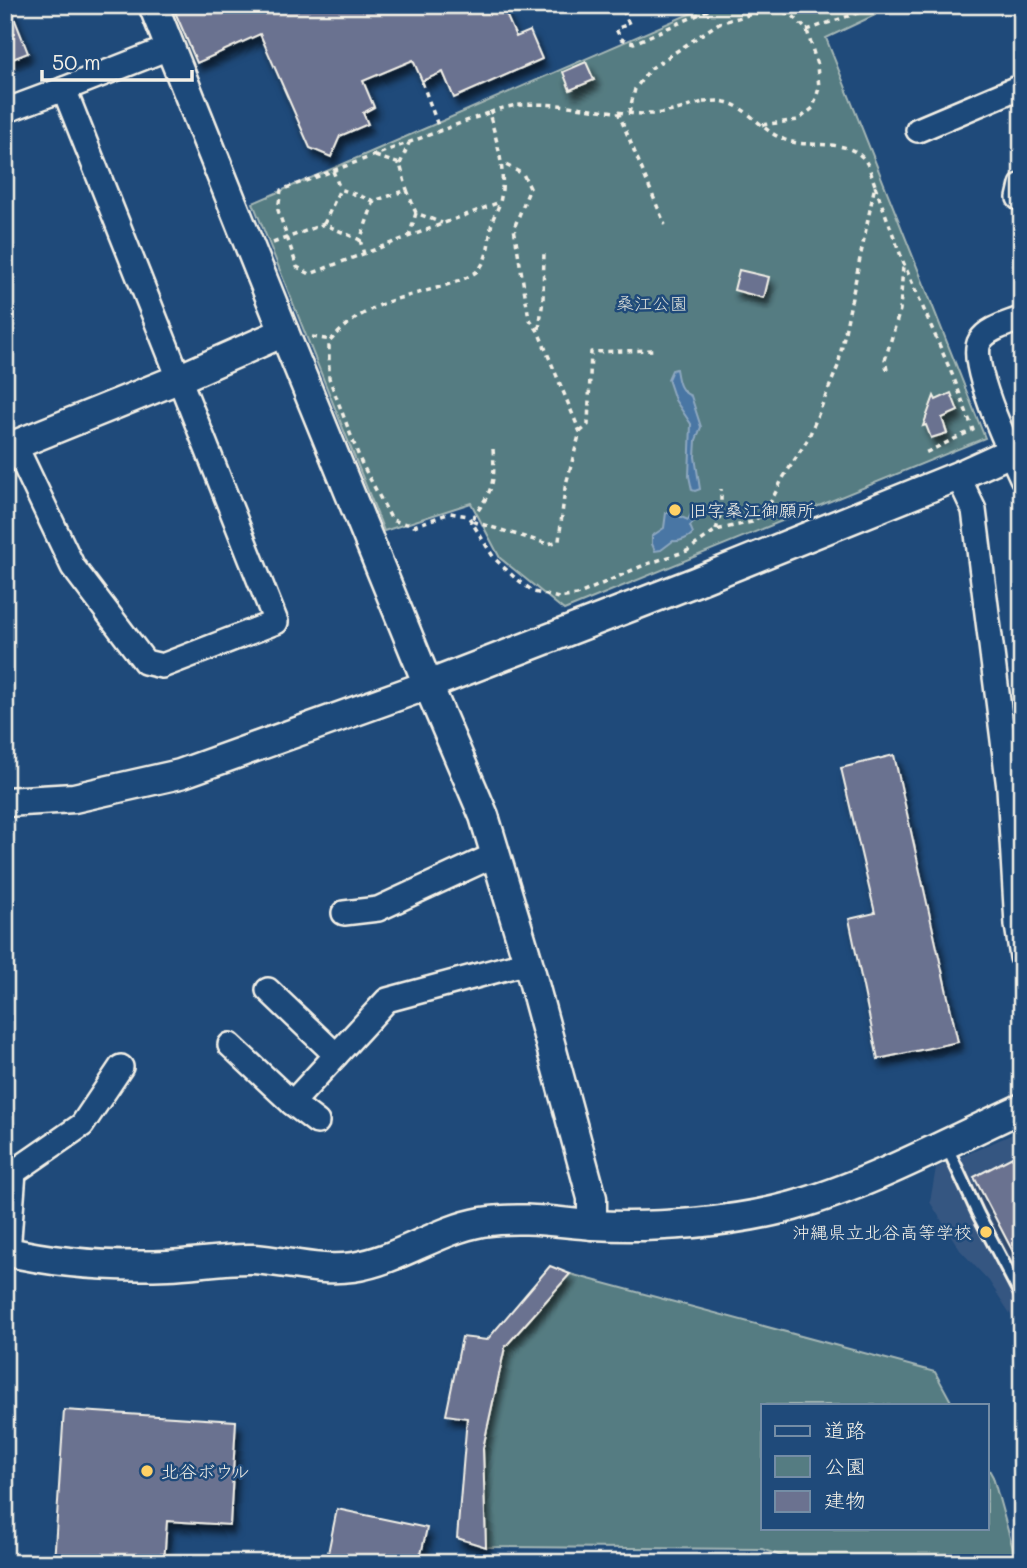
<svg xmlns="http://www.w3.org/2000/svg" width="1027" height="1568" font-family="Mali,'Klee One',sans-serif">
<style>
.built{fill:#365681}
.green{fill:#557c82;stroke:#a4b6b5;stroke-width:2}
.water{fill:#4876a4;stroke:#8da7bf;stroke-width:2}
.building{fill:#6b7290;stroke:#f4f1e8;stroke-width:2;filter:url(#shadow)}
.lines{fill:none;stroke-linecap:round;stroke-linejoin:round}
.service-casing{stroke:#f4f1e8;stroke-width:16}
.minor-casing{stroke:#f4f1e8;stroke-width:28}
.tertiary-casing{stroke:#f4f1e8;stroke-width:33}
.path{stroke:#f4f1e8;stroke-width:3.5;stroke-dasharray:5 5;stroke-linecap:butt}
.service{stroke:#1f4a7a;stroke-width:10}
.minor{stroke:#1f4a7a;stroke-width:23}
.tertiary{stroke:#1f4a7a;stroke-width:28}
.poi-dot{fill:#ffd166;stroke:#1f4a7a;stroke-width:2.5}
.labels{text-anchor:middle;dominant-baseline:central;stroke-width:5;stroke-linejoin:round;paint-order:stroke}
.park-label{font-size:18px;fill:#dcdfd9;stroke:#1f4a7a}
.poi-label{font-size:18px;fill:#f4f1e8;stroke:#1f4a7a;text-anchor:start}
</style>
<defs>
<filter id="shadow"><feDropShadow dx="4.5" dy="8" stdDeviation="3.5" flood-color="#0009"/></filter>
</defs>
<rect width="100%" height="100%" fill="#1f4a7a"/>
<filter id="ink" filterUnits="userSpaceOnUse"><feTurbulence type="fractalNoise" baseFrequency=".0143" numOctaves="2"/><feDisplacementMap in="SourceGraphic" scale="14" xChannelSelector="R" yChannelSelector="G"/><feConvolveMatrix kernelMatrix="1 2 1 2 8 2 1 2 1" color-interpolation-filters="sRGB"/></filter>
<g filter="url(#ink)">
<path class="built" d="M1022 1130V1332L989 1281 960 1250 930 1202 936 1168Z"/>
<g class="green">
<path d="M710 5H877L875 15 826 38 985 438 564 610 500 558 471 503 384 531 253 203Z"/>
<path d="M570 1274 935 1372 953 1405H763V1528H987V1466L993 1477 1017 1563H800L762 1549 486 1547 483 1448 505 1347Z"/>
</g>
<g class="water">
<path d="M676 369C678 381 679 391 691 396L701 427 696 440 695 457 700 489 695 491 692 490 689 476 691 424 675 400 668 379 672 370Z"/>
<path d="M695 506H699C699 515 697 520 690 526L693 533C689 538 679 542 673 541L661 550 655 551 652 544V536L664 528 666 513H672L688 520Z"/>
</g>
<g class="building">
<path d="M5 5H9L28 53 5 62Z"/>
<path d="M172 5H502L516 37 530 31 542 59 454 98 443 72 422 81 413 60 363 81 374 107 363 113 368 124 340 136 331 157 310 148 260 34 197 63Z"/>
<path d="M586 62 594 80 570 90 563 72Z"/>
<path d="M739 270 769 277 764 298 734 290Z"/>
<path d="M951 393 958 411 942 418 947 433 931 438 926 425 923 426 934 396 936 400Z"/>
<path d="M894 755 958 1042 878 1059 849 919 875 913 841 768Z"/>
<path d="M1022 1152V1269L974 1177Z"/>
<path d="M550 1266 570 1274 505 1347 483 1448 486 1547 457 1538 467 1418 446 1415 462 1337 487 1340Z"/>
<path d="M64 1410 236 1421 230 1525 167 1521 164 1563H54Z"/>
<path d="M337 1509 427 1528 419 1563H326Z"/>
</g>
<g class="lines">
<defs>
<path id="service" d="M947 1147 978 1214 1022 1298"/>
<g id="minor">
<path d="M5 111 64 89"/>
<path d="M918 130 1022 86"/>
<path d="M1019 198 1022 185"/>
<path d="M1022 318C1008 324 988 328 980 341 967 362 1011 454 1022 478"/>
<path d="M15 445 73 567 145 662 162 666 276 622 64 89 171 47"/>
<path d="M958 476 974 510 1009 788 1017 925 1022 957"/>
<path d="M344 913 378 909 497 854"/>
<path d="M268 990 336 1055"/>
<path d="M230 1045 292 1103 317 1122"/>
<path d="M292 1103 387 1000 528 962"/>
<path d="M8 1252 14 1172 82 1125 121 1067"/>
</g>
<g id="tertiary">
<path d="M153 5 284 332 428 685 484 816 528 962 592 1198V1225"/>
<path d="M5 449 178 379 284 332"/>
<path d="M5 802 74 798 180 774 428 685 695 582 958 476 1022 447"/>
<path d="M5 1251C59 1264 113 1267 168 1265 196 1264 225 1258 253 1259 287 1261 318 1272 353 1267 399 1260 437 1230 482 1222 521 1216 555 1222 593 1225 626 1227 660 1226 694 1223 726 1220 761 1215 793 1206 869 1185 950 1141 1022 1108"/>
</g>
</defs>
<use href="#service" class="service-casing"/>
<use href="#minor" class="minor-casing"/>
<use href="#tertiary" class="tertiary-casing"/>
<g class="path">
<path d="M623 10 629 24 616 29 621 39 634 43 720 5"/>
<path d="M807 30 881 5"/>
<path d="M422 82 440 131"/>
<path d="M703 102C710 102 718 100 725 102 748 107 762 131 783 139 806 149 837 139 857 153 869 160 870 172 875 185L838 366 808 439 783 478 766 511 752 522 716 530 687 551 644 565 577 595 559 598 534 592 514 577 494 558 468 516 450 513 414 526 392 520 361 462 329 378V342C347 323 361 313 385 303 406 294 469 284 480 268 489 256 489 237 492 222 494 215 498 209 500 202 507 172 497 142 489 113 534 92 600 115 650 114 668 114 686 107 703 102Z"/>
<path d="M618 112 665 225"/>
<path d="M488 113 281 190 278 210 297 267 310 274 500 202"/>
<path d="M629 113 635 89 650 69 719 23 767 10 791 14 807 30 817 65 819 88 813 108 798 120 762 125"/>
<path d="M375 156 400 164 407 190"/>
<path d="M400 164 409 143"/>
<path d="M333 171 340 189"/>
<path d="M875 186 904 264 955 381 973 430 925 453"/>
<path d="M324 224 340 189 374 201"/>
<path d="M409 237 416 213"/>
<path d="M360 240 364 254"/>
<path d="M273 243 324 224 360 240 374 201 407 190 416 213 442 223"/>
<path d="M539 329 543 300 544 252"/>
<path d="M312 337 332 340"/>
<path d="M887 370 885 360 900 310 903 266"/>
<path d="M580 432 588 425 591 352 653 350"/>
<path d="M493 449C496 487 491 491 471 521L548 544 559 541 565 488 580 432 538 331 529 318 514 228 530 188 523 174 502 163"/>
<path d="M716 530 721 512V489"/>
</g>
<use href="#service" class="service"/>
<use href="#minor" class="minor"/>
<use href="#tertiary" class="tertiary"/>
</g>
</g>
<g class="poi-dot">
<circle cx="675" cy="510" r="7"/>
<circle cx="986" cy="1232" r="7"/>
<circle cx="147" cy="1471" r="7"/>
</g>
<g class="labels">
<g class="park-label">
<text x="652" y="303">桑江公園</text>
</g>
<g class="poi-label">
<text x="689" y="510">旧字桑江御願所</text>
<text x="972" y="1232" text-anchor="end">沖縄県立北谷高等学校</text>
<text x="161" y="1471">北谷ボウル</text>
</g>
</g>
<rect width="1027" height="1568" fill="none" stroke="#1f4a7a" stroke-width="28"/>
<rect x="14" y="14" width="999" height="1540" fill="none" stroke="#f4f1e8" stroke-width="2.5" filter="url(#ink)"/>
<rect x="761" y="1404" width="228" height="126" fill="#1f4a7a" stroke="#748da6" stroke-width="2"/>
<rect x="775" y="1426" width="35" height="10" fill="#1f4a7a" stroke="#748da6" stroke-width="2"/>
<text x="824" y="1438" font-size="21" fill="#f4f1e8">道路</text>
<rect x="775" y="1456" width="35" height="21" fill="#557c82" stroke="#748da6" stroke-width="2"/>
<text x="824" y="1474" font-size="21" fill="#f4f1e8">公園</text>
<rect x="775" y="1491" width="35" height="21" fill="#6b7290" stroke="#748da6" stroke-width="2"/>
<text x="824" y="1508" font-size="21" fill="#f4f1e8">建物</text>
<path d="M42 70v10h150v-10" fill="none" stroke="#f4f1e8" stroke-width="3.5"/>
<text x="52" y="70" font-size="21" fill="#f4f1e8" stroke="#1f4a7a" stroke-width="5" paint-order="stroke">50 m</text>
</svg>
